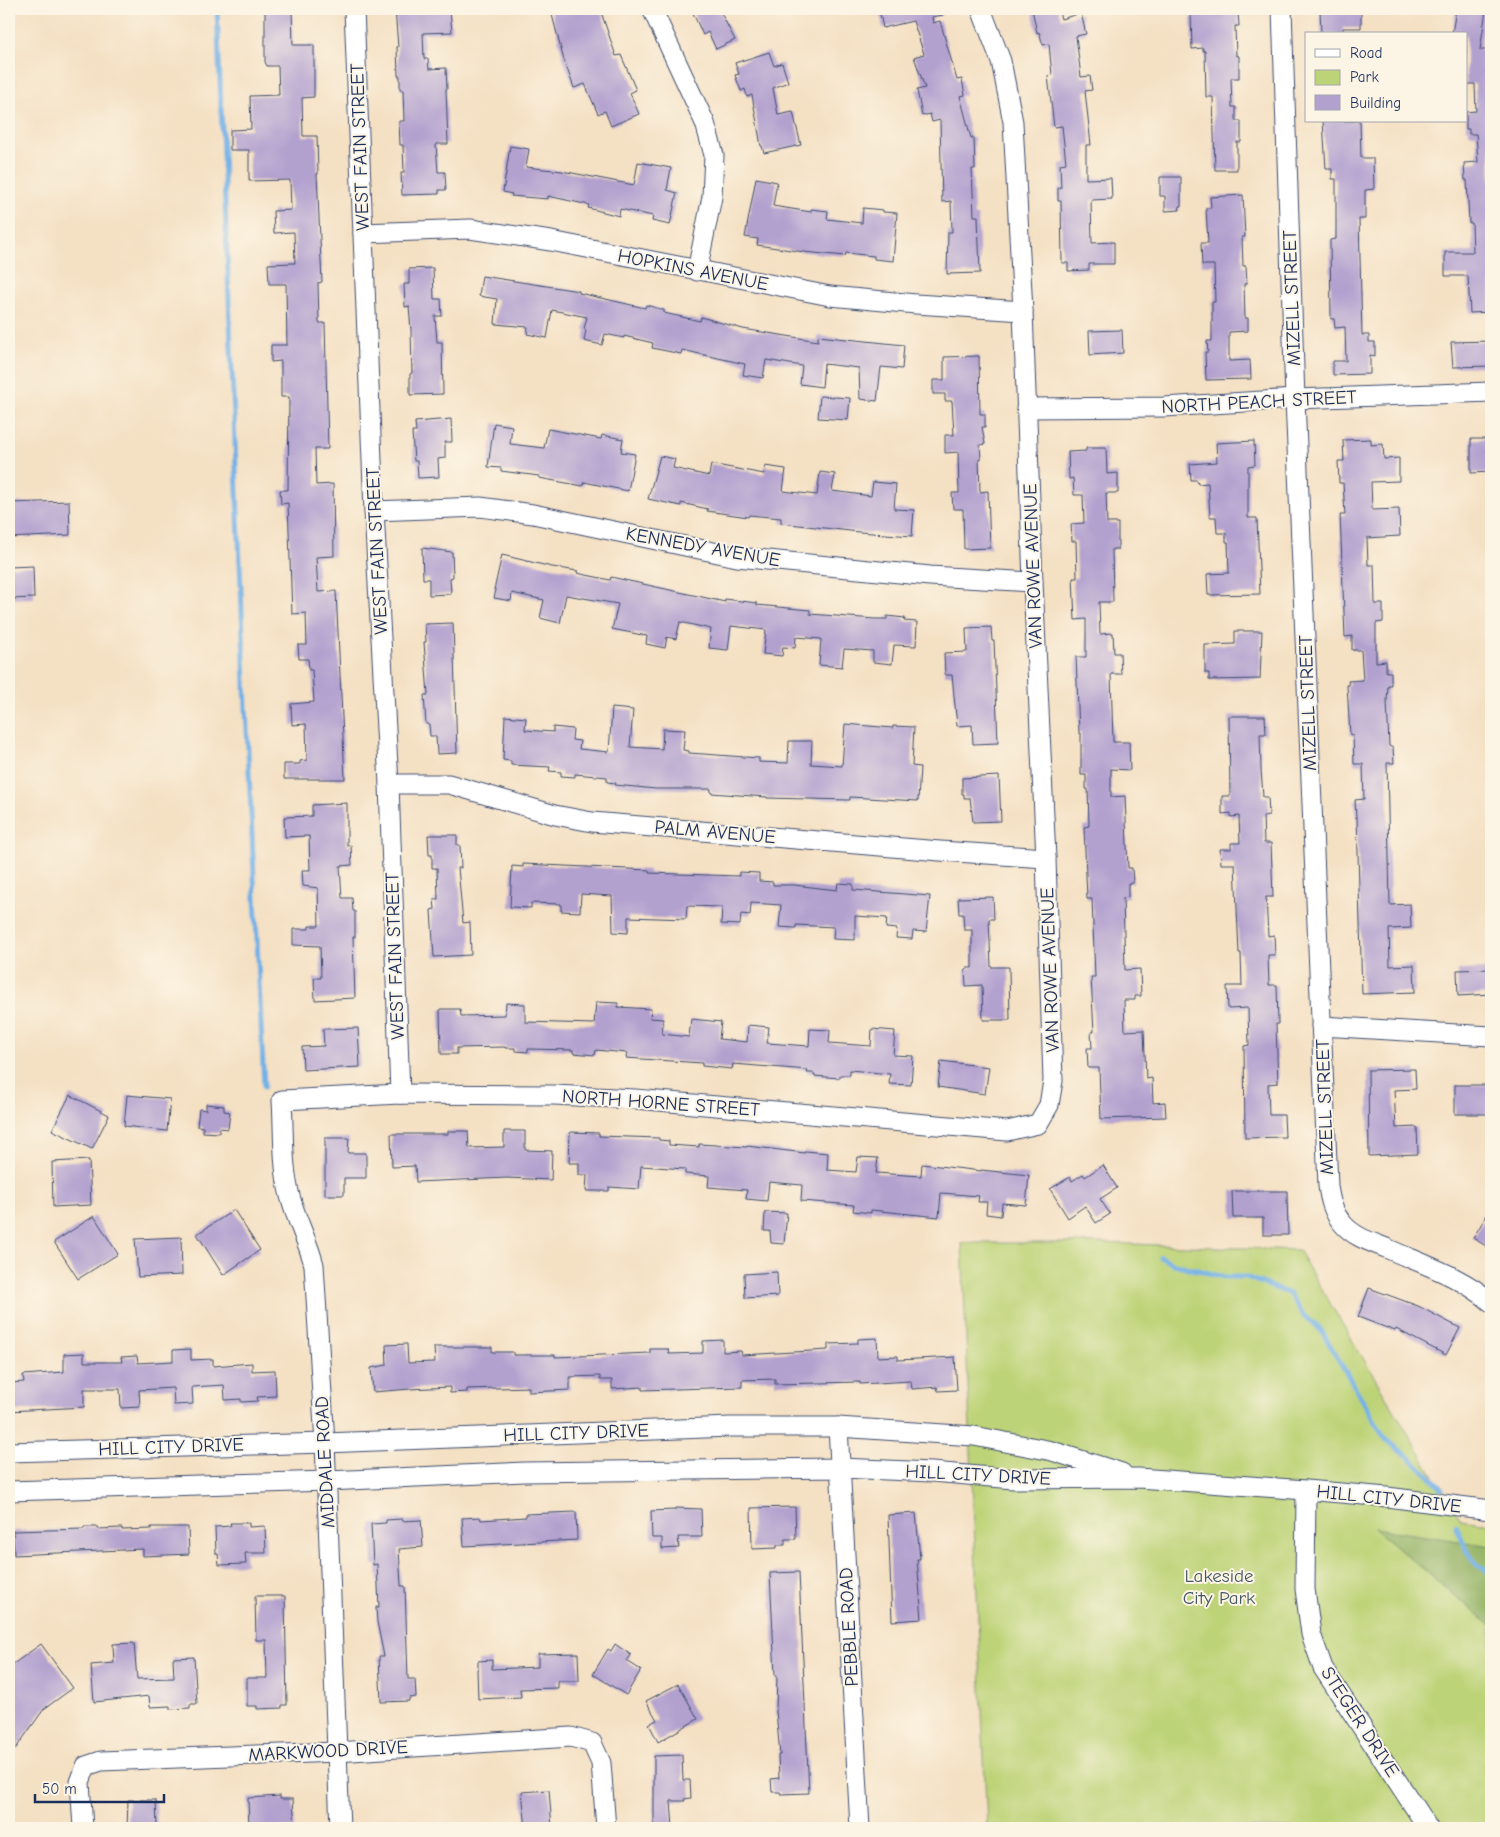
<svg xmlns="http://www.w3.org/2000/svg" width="1500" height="1837" font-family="'Comic Neue',sans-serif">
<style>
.green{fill:#bdd377;stroke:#6c816a}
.forest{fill:#96b568;stroke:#587263}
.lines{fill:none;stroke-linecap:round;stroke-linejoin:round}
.stream{stroke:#73b1e6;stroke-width:5}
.building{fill:#b2a0cf}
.minor-casing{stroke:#3c4a6d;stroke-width:21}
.minor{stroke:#fff;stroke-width:19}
.labels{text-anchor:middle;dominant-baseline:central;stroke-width:4;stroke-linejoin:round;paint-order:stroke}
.street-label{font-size:19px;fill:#1b2f5e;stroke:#fcf5e5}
.park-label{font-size:19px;fill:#445864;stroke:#fcf5e5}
</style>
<rect width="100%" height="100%" fill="#fcf5e5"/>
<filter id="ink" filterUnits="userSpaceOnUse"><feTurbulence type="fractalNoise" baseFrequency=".02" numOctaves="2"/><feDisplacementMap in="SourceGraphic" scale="10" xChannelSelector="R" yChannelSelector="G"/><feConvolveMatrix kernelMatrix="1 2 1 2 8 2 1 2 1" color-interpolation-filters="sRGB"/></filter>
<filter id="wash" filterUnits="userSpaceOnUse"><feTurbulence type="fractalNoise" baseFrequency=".0096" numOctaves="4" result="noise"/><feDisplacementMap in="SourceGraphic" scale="20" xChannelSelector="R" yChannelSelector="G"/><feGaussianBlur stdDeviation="1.12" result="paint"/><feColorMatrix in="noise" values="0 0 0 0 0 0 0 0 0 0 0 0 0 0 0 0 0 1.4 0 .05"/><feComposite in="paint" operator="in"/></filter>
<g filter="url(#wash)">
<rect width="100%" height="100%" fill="#f4e0c3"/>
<path class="green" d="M962 1243H1101L1298 1250 1460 1520 1491 1524V1828H987Z"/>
<path class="forest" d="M1374 1528 1491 1546V1626L1489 1624Z"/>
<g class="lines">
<g class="stream">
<path d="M217 9 246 708 264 1087"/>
<path d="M1160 1257 1174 1264 1224 1277H1246L1290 1294 1302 1314 1321 1330 1386 1440 1407 1455 1439 1485 1441 1489"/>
<path d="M1456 1526C1467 1547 1468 1563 1491 1573"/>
</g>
</g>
<g id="blocks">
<g class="building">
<path d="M265 9H292L293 45H314V97L302 98 303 136H317L318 174H317L322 282 318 283 319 323H325L328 449H315L316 485 333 484 334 556 316 557 318 592 336 591 345 779H284V764H300V761L307 760 306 724 292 725 291 704 314 702 312 670H309L308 659H299L298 645H307L306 613 292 614 288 503 281 504 280 490H288L289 397H281V361L271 362V345H287L286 284H269L268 264 295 263 294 232 274 233 273 211 291 210 290 180 249 181V150H230V130L251 129 250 96 279 95 278 66H267L265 62Z"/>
<path d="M395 9H450L452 32 423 33 424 59H428L429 69 446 68 447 89H446L448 144H436L438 172H445L446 190H439V194L402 195 401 173H404L403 145H400L399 121H404L403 90H400V76H398L397 47H398Z"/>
<path d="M558 9H600L616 56 621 55 636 90 630 93 639 114 611 126 605 111 598 114 585 84 574 88 563 57 551 11Z"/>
<path d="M702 9H719L735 40 716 49 708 32 703 35 693 13Z"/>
<path d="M879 9H942L943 15 932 17 933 23 940 21 957 80 962 79 965 95 960 96 971 138H974L975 169H972L974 216H978L980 273 947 274 948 232H952L951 201 942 202 940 120 932 122 930 114 922 116 917 90 925 88 914 57 924 54 913 21 883 28Z"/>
<path d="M1032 9H1058L1061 19 1081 13 1086 34 1076 36 1081 77 1090 76 1092 90 1085 91 1091 145H1086V179L1111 178 1112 199 1091 200 1092 243 1114 242V264H1089V270L1068 271V263H1062L1061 201H1058V188H1061L1060 164 1066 163 1062 126 1054 127 1048 76 1052 75 1049 44 1043 45 1039 32 1037 33Z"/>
<path d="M1320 9H1361V28H1343V34H1321Z"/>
<path d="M1456 9 1486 10 1480 50H1490L1491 312 1470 313 1468 276H1445V252H1473L1472 223H1469L1467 180H1465L1464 163 1478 162 1476 134H1469V129H1466V112L1476 111 1475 84H1466V34H1452Z"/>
<path d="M1238 12 1239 26H1235L1236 56H1239V78H1231L1232 107H1236V121H1241V142H1237V170H1215L1213 97H1206L1205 51H1203V48L1192 49 1191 14Z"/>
<path d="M769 52 774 66 782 63 788 82 773 88 778 115 793 112 801 145 764 153 762 146H761L752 95 747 97 745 89 741 91 735 75 739 74 735 63Z"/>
<path d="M1323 121H1360L1361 158H1373L1374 189 1365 190V219H1359L1362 335H1369V342H1375V356L1370 355V374L1333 375V361H1346L1345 327 1335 328 1334 319H1331L1330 240 1336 239V179H1332V169H1326Z"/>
<path d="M510 146 529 149 526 167 562 171 634 185 638 162 671 168 667 190 677 193 670 225 652 221 653 216 620 209 619 216 588 208 589 205 548 196V199L511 196 512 194 503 192Z"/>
<path d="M1160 177H1181V206H1179L1180 210 1165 211V196H1160Z"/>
<path d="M756 178 777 182 773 206 811 212V209L828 211 827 219 862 223 863 208 883 210V212L897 213 893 261 874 259V256L846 253 845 256 804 252 757 245 758 239 745 237Z"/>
<path d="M1243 195 1245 237H1242L1243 266H1246L1247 284H1244L1245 318H1248V331L1229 332V361L1250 360 1251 379 1206 380 1205 352H1208L1207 341H1212V302H1215L1214 265H1202L1201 243H1208L1206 208H1211L1210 197Z"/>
<path d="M433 268 434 299H441L442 316H435L437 342H442L443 394 410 395V374L412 373 411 330 409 306 405 307 404 284H409V269Z"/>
<path d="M482 276 579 291V293L645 308 646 305 664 310V313L700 321 701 317 743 329 818 341V336L904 345 902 369 881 367 877 401 860 399 859 368 824 364 822 387 800 384 802 366 766 360 763 378 743 375 745 364 682 350 681 354 652 348 653 343 624 336V338L605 334 602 345 584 341 586 330 584 329 587 317 552 310 547 338 527 334 528 327 495 324 497 299 479 296Z"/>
<path d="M1122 330 1123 353 1090 355 1089 331Z"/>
<path d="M1491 341V366L1453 367 1451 342Z"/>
<path d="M979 356 980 414H985V427H982L985 444 980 445 981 459H979L980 492 988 491 990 548 964 549 963 509H953L952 493H959L958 452 945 453V435H954L952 401H945V394H933V380H944V357Z"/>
<path d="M820 396 850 398 848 420 818 418Z"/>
<path d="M451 419 452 442H445V458L438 459 439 477 418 478 417 461H414L412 432H416L415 422Z"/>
<path d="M494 423 512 426 510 444 544 448 548 429 601 439 602 435 623 439 621 452 635 454 628 491 584 482 583 486 539 478V476L501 471V468L488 467Z"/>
<path d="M1371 439V445L1383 444 1384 459 1399 458V481L1371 482 1372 510 1399 509 1400 536 1367 538 1368 565H1374L1375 604H1383V622L1376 623V662L1386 661V672H1391V685H1388L1387 701 1389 746 1393 748 1394 763H1387L1390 905 1410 904 1411 928 1389 929 1390 966 1414 965 1415 992 1362 994 1357 817 1356 818 1355 800 1364 799 1363 764H1354L1353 735H1350L1347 685H1349L1348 681 1363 680 1361 650H1352V636L1345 637 1340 515H1345L1343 483H1339L1338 461H1344L1343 440Z"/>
<path d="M1471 439H1486L1487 452H1491V472L1471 473Z"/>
<path d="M1254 441 1255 465 1248 466V518H1257L1260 594 1208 595 1207 574 1229 573 1228 542H1226V533H1217L1216 517H1210L1208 483 1198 484 1197 480H1191L1190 464 1217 462 1216 443Z"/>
<path d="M1086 448H1106L1107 474 1118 473V493H1106L1107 523H1118V549H1112L1113 602H1099L1100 634 1113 633 1114 653H1120L1121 674H1111L1113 742H1129L1130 770 1111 769V797L1125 796 1128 868H1132L1133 883H1128V897L1123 898 1125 970 1140 969 1141 996H1135V1000H1124L1125 1031 1144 1030 1146 1079 1152 1078 1153 1103 1165 1102 1166 1117 1101 1119 1099 1068H1088L1087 1048H1092L1091 1032H1094L1091 977H1095L1092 899H1087L1084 827 1089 826 1088 789H1086V775H1081V733H1079L1076 657H1086V619L1075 620 1073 578H1077L1076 541H1072L1071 524 1084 523 1083 495H1074L1073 478 1069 479 1068 452 1086 451Z"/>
<path d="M660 456 675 459 673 468 709 476 711 464 764 474 765 466 786 469 783 491 817 495 820 472 835 474 832 491 871 496 873 482 896 484 894 509 914 510 912 536 859 532 781 523V518L749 515 748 517 707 511 708 509 681 503V506L648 499Z"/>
<path d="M69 501 70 535 9 538V503Z"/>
<path d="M422 548 452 552 453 577 450 578 451 594 429 595V579H423Z"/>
<path d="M502 555 552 567 578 571 577 573 610 580 611 577 725 602V599L757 603V605L810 610V614L875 619H887V616L905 618 904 621 917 622 916 646 894 645 892 664 873 662V651L844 649 842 667 819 665 821 639 796 637 795 648 783 647 782 656 763 654 766 630 731 626 728 650 709 648 711 629 680 622 676 639 667 637 665 648 646 644 647 636 612 629 618 604 566 595 560 623 540 618 544 600 512 593 511 601 494 598 496 590H494Z"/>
<path d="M33 566 34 598 9 599V567Z"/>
<path d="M453 623 457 753 437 754 436 736H430L429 724H426L424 695H428L424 642H426L425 624Z"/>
<path d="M991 627 992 641H994L998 743 973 744 972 725 957 726 952 675H945L944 653 967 652 966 628Z"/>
<path d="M1235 631H1262L1260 679 1209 680V673H1205V645L1235 644Z"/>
<path d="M612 708 633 710 630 747 662 749 663 729 685 730 683 750 689 751V753L759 758V762L788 763 789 741H812L811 764 842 766 845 724 893 728V726L914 727 912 766 920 767 918 801 850 797V800L767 798V797L711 793V789H656L615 785 616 783 607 782V777L575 774V777L561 776V772L549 771 550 767 511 765V761L503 760 505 716 526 718 525 730 553 732V727L573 729 572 740 580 741 579 749 609 752Z"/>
<path d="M1229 716H1265L1266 734H1260L1261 769 1263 797H1268L1269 815 1263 816 1264 843H1271L1273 897H1266L1268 936 1274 935 1275 955H1268L1269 985H1277L1278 1024H1276L1278 1083 1268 1084 1269 1115H1284L1285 1137 1245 1138 1244 1046 1249 1045 1248 1008 1228 1009 1227 986H1242L1241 953H1239L1235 864H1221L1220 849H1231V843H1240L1239 816 1231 817V813L1222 814V796H1230Z"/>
<path d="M999 776 1001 821 973 822 970 798H964V794H962V778Z"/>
<path d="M347 803V846L351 845 352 865 340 866 342 898H352L353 911H355V937H353L355 998 315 1000 314 978H321L320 946 293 945V929H309V926H319L318 888 303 886 302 870H310L309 836 285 837 284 817 312 816V805Z"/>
<path d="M428 835H457V845H460L461 868H458L463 923 470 922 471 955 434 957 431 910 435 909 434 899H438L437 868H432V855H429Z"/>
<path d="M523 864 649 870V873L739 876V872L759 873V881L773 882V885H794L837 890 838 883 853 884V890L930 896 926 932 913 931 912 939 896 938 897 929 886 928 887 918 855 916V940L833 939 834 927 796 925V928L779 927 781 905 751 903 750 915 741 914 740 925 721 924 722 907 687 906 686 919 628 917V933L613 932 612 896 581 894 580 912 561 911V904L531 903V908L510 907 512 866 523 867Z"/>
<path d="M993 897 994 919H989L991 967H1009L1010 1020H983L982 985 966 986 965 970H967V968H972V930H964L963 914H959L958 898Z"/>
<path d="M1491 969V994L1458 996 1457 970Z"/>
<path d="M596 1002 618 1003V1007L651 1009 650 1018 663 1019 662 1034 689 1037 691 1019 721 1022 719 1039 747 1042 748 1025 769 1027 767 1043 809 1046 810 1029 830 1030 829 1043 871 1046 872 1029 895 1031 893 1055 913 1056 911 1085 889 1084 890 1074 850 1070V1075H840V1078L814 1076V1073H807L808 1070 733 1064 732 1069 702 1066V1063L626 1058 627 1053 596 1050 595 1055 573 1053V1050L528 1049V1052L515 1051V1048H505V1047L457 1048V1054H441L440 1009H460L461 1016 505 1015 506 1003 525 1004V1022L594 1024Z"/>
<path d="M358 1028 360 1067 303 1070 302 1047 324 1046 323 1029Z"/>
<path d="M941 1061 989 1067 985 1094 938 1087Z"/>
<path d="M1415 1069 1416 1089 1394 1090 1396 1128 1417 1127 1418 1154 1369 1156 1368 1070Z"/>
<rect x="1455" y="1085" width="36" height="29"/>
<path d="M70 1095 109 1115 92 1149 52 1130Z"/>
<path d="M127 1095 170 1099 167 1131 124 1126Z"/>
<path d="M206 1104 224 1106V1111L230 1112 228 1129 220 1128 219 1133 203 1132V1127L197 1126 199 1109 206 1110Z"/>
<path d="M448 1131H468L469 1148 504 1147V1131H525V1150L552 1151 551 1180 507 1178 416 1182 415 1166 392 1167 391 1134H448Z"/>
<path d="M570 1132 599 1133V1136L659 1138V1140L669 1141V1145L699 1147V1144L747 1147V1146L805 1153V1151L828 1153 827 1170 856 1172 858 1157 878 1158 876 1173 921 1176 922 1164 981 1171V1170L1029 1175 1026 1205 1002 1203 1001 1216 986 1214 987 1202H978L979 1196 941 1193 939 1217 871 1210V1213L853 1211 854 1205 801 1201 802 1185 769 1182 767 1201 746 1199 747 1190 708 1187 709 1176 685 1174V1169L641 1166 639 1189 609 1187V1191H586L587 1175H579V1163H569Z"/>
<path d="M325 1138H349L348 1153H366V1178H344V1195H325Z"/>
<path d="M89 1160 91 1205 53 1207 52 1162Z"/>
<path d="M1103 1165 1117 1188 1100 1199 1110 1214 1096 1223 1085 1206 1068 1218 1050 1189 1070 1177 1072 1181 1083 1174 1085 1177Z"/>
<path d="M1232 1191H1287L1288 1235H1263V1218H1233Z"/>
<path d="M1491 1208V1249L1473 1238Z"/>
<path d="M234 1210 260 1250 223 1275 197 1234Z"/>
<path d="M765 1212 787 1213 784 1244 771 1243 770 1231H764Z"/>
<path d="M94 1216 118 1254 78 1279 54 1242Z"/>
<path d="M181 1237 182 1275 138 1277 135 1239Z"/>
<path d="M777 1272 778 1296 745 1298 744 1274Z"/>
<path d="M1369 1288 1418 1306 1460 1328 1446 1355 1396 1329 1395 1331 1358 1317Z"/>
<path d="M877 1338 878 1357 898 1356V1360L955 1357 957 1390 938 1391 937 1387 912 1389 911 1381 860 1384V1382L775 1384V1379L742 1380V1387L642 1390V1387L612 1389V1380H600V1376L570 1377V1390L529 1392V1387L467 1389V1392L450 1393V1387L410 1389 373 1392 371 1368 387 1365 386 1345 407 1344 408 1363 435 1362 434 1347H492V1352H513V1355H555V1357L650 1353V1349H668L669 1354 703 1353V1341L723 1340V1352L741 1351 742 1355 828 1350V1344L858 1343V1339Z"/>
<path d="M191 1349V1360L213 1359V1366L252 1363V1371L275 1370 276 1396 257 1397 258 1401 241 1402V1399L225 1400 224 1385 192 1387 193 1404 174 1405 173 1388 139 1390 140 1407 121 1408 120 1389H84V1407L9 1411V1383L24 1382 23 1375 64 1372V1354L84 1353V1362H122L121 1357 137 1356 138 1363 173 1361V1350Z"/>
<path d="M795 1507 796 1539H785V1545H777V1548L752 1549 751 1508Z"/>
<path d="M675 1508 701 1509 702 1537H678L679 1548 662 1549V1538H652L651 1511 675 1510Z"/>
<path d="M576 1512 577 1540 464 1546 462 1518 480 1517 481 1520 526 1517V1514Z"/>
<path d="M916 1513 920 1559H917L922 1619 892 1621 888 1515Z"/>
<path d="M402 1519V1521L421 1520 423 1547 399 1549 401 1586H405L408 1679H415L416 1697 409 1698V1701L381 1702 379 1656H384L377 1622 376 1607H379L377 1564 373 1565 371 1524 386 1523V1520Z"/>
<path d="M230 1523H249V1527L265 1526 266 1553H245L246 1564 219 1565 218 1554H216L215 1527 231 1526Z"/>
<path d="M84 1527H98V1529L122 1528V1530L151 1529V1527H188L189 1554 143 1556V1549L14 1555 13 1531 84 1529Z"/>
<path d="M799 1572 809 1793 781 1794 780 1792H772L771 1779 779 1778 778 1755H780L776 1711 777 1675H775L770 1573Z"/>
<path d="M255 1596H285L287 1705H282V1708L257 1709V1706H247V1678H267L266 1640H256Z"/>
<path d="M134 1643 137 1679 174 1678 173 1658 194 1657 197 1704H190V1708L170 1709V1706L150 1707 149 1696 94 1702 91 1665 114 1663 113 1644Z"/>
<path d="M41 1644 73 1688 44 1709 9 1758V1667Z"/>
<path d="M615 1644 631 1655 627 1661 641 1670 626 1695 593 1674 608 1649 611 1651Z"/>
<path d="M578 1653 579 1681H558V1688L520 1689 521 1697 478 1699 477 1669H478V1661L492 1660V1669L538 1667V1654Z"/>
<path d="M678 1684 698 1719 658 1742 649 1724 657 1720 646 1701Z"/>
<path d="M682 1755 683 1780H690L691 1798 684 1799 685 1801H671L673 1828H654V1756Z"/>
<path d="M549 1790 552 1828H526L522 1792Z"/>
<path d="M280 1796V1799H293L295 1828H249L248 1798Z"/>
<path d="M128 1800H156L157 1828H127Z"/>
</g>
</g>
</g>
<g filter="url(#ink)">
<use href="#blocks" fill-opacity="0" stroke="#3c4a6d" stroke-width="1"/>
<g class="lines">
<defs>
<g id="minor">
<path d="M354 9 374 511 389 784 400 1094"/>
<path d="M652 9 705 123 714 155 712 197 697 271"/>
<path d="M1282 9 1295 399 1328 1186C1330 1200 1333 1213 1343 1224 1354 1237 1371 1242 1386 1248 1422 1264 1461 1276 1491 1302"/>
<path d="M363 233 470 229 551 241 830 296 916 304 1023 311"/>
<path d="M1026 408 1164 407 1295 399 1491 392"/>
<path d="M374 511 480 507 533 514 737 557 930 576 1033 582"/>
<path d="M389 784H449L555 815 592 822 940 851 1046 858"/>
<path d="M1321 1026 1491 1036"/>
<path d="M838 1427 860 1828"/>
<path d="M9 1452 325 1443 730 1427H838L974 1436 1052 1451 1122 1473"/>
<path d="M1306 1490 1305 1589 1311 1634 1323 1668 1428 1828"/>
<path d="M9 1491 327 1481 525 1472 841 1468 932 1472 1014 1479 1138 1478 1306 1490 1387 1497 1491 1510"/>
<path d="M83 1828 80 1782 86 1766 101 1761 336 1752 571 1737 592 1743 601 1763 606 1828"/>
<path d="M340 1828 325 1443 314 1265C308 1241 296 1220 290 1196 282 1166 284 1132 282 1100L400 1094 554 1095 635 1099 1007 1131 1038 1124 1049 1105 1053 1081 1046 858 1033 582 1023 311 1013 122 1001 61 981 9"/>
</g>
</defs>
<use href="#minor" class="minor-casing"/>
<use href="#minor" class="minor"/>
</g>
</g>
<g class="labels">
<g class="street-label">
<text transform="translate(360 147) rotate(-92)">WEST FAIN STREET</text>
<text transform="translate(693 270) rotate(11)">HOPKINS AVENUE</text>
<text transform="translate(1292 298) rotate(-92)">MIZELL STREET</text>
<text transform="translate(1259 402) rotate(-3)">NORTH PEACH STREET</text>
<text transform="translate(703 547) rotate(10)">KENNEDY AVENUE</text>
<text transform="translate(377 551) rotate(-93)">WEST FAIN STREET</text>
<text transform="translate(1033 566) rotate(-92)">VAN ROWE AVENUE</text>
<text transform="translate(1308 703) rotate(-92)">MIZELL STREET</text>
<text transform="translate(715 832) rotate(5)">PALM AVENUE</text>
<text transform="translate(395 956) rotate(-92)">WEST FAIN STREET</text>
<text transform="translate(1050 970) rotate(-92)">VAN ROWE AVENUE</text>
<text transform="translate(661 1103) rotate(4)">NORTH HORNE STREET</text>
<text transform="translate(1325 1107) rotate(-92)">MIZELL STREET</text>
<text transform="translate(576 1433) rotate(-2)">HILL CITY DRIVE</text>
<text transform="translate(171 1447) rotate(-2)">HILL CITY DRIVE</text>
<text transform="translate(325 1462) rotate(-93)">MIDDALE ROAD</text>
<text transform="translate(978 1475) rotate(3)">HILL CITY DRIVE</text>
<text transform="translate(1389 1499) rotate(6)">HILL CITY DRIVE</text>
<text transform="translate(849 1627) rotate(-93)">PEBBLE ROAD</text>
<text transform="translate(1360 1722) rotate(57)">STEGER DRIVE</text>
<text transform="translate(328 1751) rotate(-3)">MARKWOOD DRIVE</text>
</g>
<g class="park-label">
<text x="1219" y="1576">Lakeside<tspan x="1219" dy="22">City Park</tspan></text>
</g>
</g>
<rect width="1500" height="1837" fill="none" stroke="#fcf5e5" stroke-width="30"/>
<rect x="1305" y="32" width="162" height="90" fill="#fcf5e5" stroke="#a2a6af"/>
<rect x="1315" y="49" width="25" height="8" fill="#ffffff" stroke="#a2a6af"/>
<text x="1350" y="58" font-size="15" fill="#1b2f5e">Road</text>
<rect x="1315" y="70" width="25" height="15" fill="#bdd377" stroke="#a2a6af"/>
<text x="1350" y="82" font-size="15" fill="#1b2f5e">Park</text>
<rect x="1315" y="95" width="25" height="15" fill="#b2a0cf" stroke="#a2a6af"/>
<text x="1350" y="108" font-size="15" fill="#1b2f5e">Building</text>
<path d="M35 1794v8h129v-8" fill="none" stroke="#1b2f5e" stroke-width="2.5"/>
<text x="42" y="1794" font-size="15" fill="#1b2f5e" stroke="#fcf5e5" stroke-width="4" paint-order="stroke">50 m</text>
</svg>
